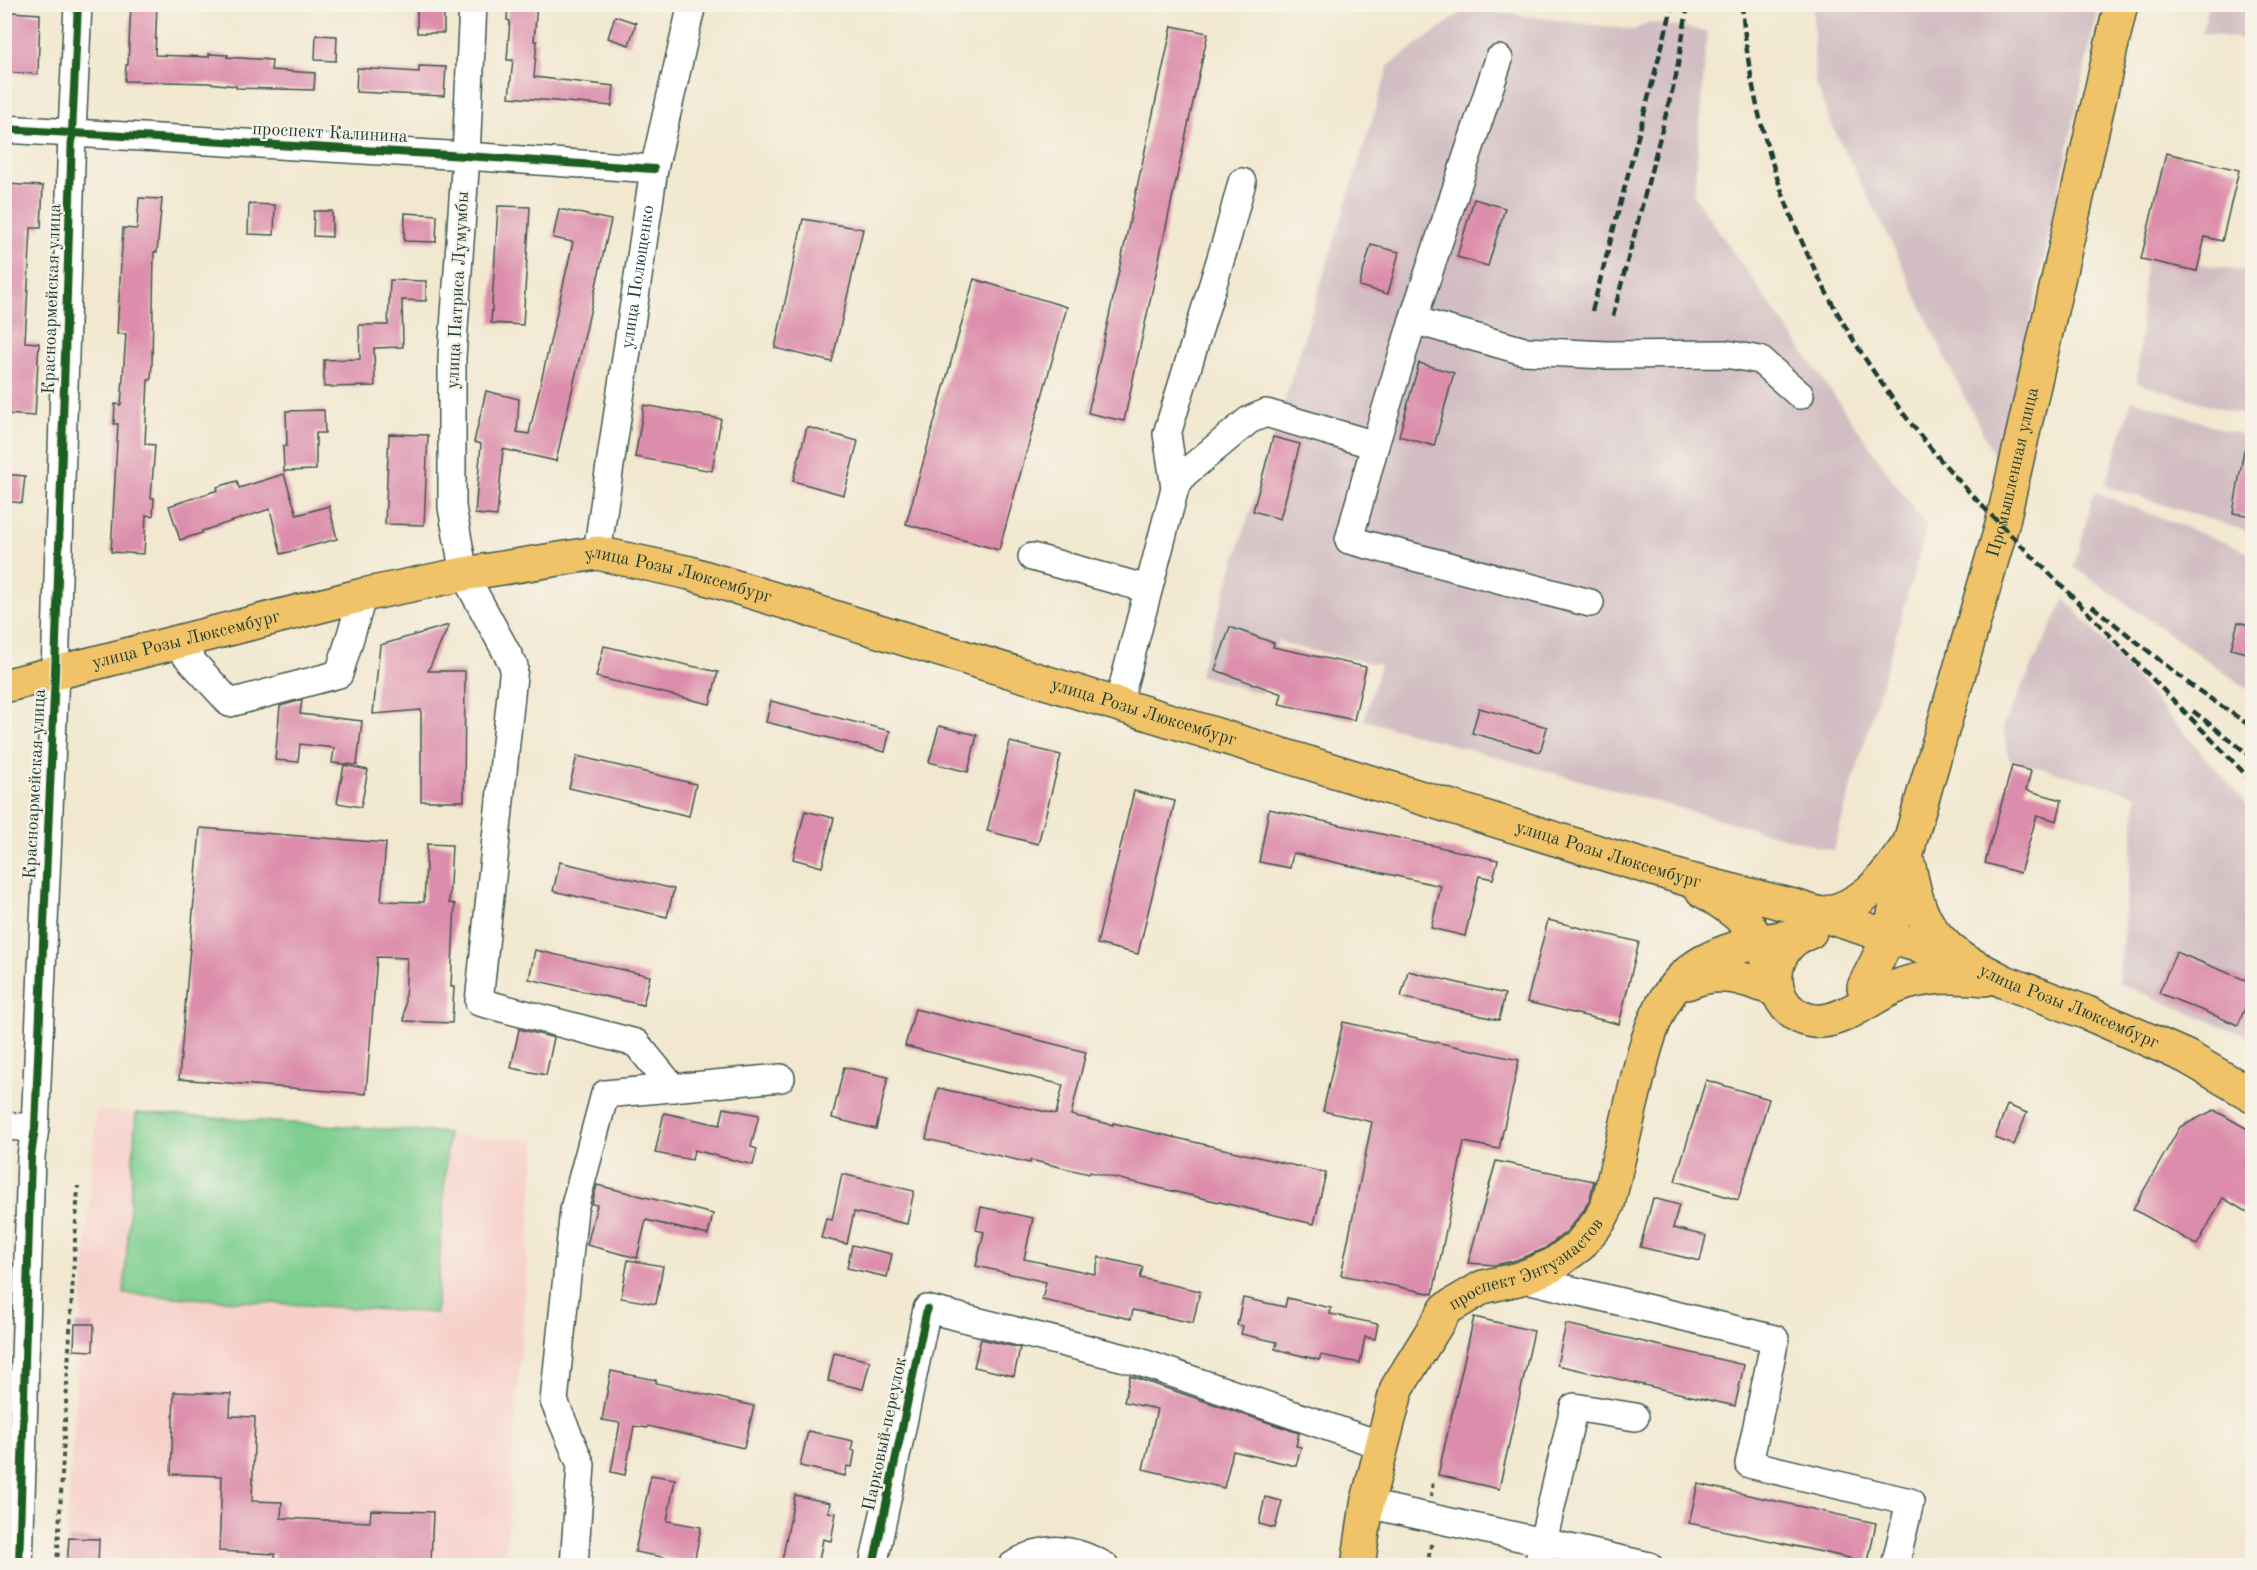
<svg xmlns="http://www.w3.org/2000/svg" width="2257" height="1570" font-family="'Old Standard TT',serif">
<style>
.built{fill:#f7d0ca}
.industrial{fill:#d2bec2}
.green{fill:#7dce8f;stroke:#4e8662;stroke-width:1.5}
.building{fill:#dc8dab}
.lines{fill:none;stroke-linecap:round;stroke-linejoin:round}
.minor-casing{stroke:#3f574b;stroke-width:30}
.major-casing{stroke:#3f574b;stroke-width:36}
.path{stroke:#3f574b;stroke-width:4;stroke-dasharray:4.5 4.5;stroke-linecap:butt}
.minor{stroke:#fff;stroke-width:27}
.major{stroke:#f0c369;stroke-width:33}
.rail{stroke:#1f3d34;stroke-width:4.5;stroke-dasharray:9 4.5;stroke-linecap:butt}
.cycleway-casing{stroke:#f7f3e8;stroke-width:11}
.cycleway{stroke:#1b5e20;stroke-width:8}
.labels{text-anchor:middle;dominant-baseline:central;stroke-width:4.5;stroke-linejoin:round;paint-order:stroke}
.street-label{font-size:18px;fill:#1f3d34;stroke:#f7f3e8}
</style>
<rect width="100%" height="100%" fill="#f7f3e8"/>
<filter id="ink" filterUnits="userSpaceOnUse"><feTurbulence type="fractalNoise" baseFrequency=".0167" numOctaves="2"/><feDisplacementMap in="SourceGraphic" scale="12" xChannelSelector="R" yChannelSelector="G"/><feConvolveMatrix kernelMatrix="1 2 1 2 8 2 1 2 1" color-interpolation-filters="sRGB"/></filter>
<filter id="wash" filterUnits="userSpaceOnUse"><feTurbulence type="fractalNoise" baseFrequency=".008" numOctaves="4" result="noise"/><feDisplacementMap in="SourceGraphic" scale="24" xChannelSelector="R" yChannelSelector="G"/><feGaussianBlur stdDeviation="1.35" result="paint"/><feColorMatrix in="noise" values="0 0 0 0 0 0 0 0 0 0 0 0 0 0 0 0 0 1.4 0 .05"/><feComposite in="paint" operator="in"/></filter>
<g filter="url(#wash)">
<rect width="100%" height="100%" fill="#f2e8d0"/>
<path class="built" d="M96 1111 536 1141 505 1565 64 1566Z"/>
<g class="industrial">
<path d="M1472 5H1495V12L1634 30 1649 22 1707 31 1694 196 1927 528 1833 851 1364 720 1380 665 1295 647 1278 640 1262 694 1199 675 1389 65Z"/>
<path d="M1813 5H2099L1999 465 1952 372 1893 246 1834 130 1815 82Z"/>
<path d="M2209 5H2252V40L2201 33Z"/>
<path d="M2145 257 2252 271V418L2137 383Z"/>
<path d="M2132 400 2252 438V533L2105 486Z"/>
<path d="M2094 492 2252 553V692L2074 567Z"/>
<path d="M2065 598 2252 810V1038L2118 983 2137 795 2009 759 2003 726Z"/>
</g>
<path class="green" d="M136 1113 448 1133 436 1313 124 1294Z"/>
<g id="blocks">
<g class="building">
<path d="M131 4H157L155 55 209 57V54L228 55 227 57 272 60 271 70 315 73 314 90 236 88V86L208 83 125 81 126 65H128Z"/>
<rect x="417" y="4" width="27" height="29"/>
<path d="M508 4H537L534 41H537L534 77 614 86 612 106 509 97 513 60H507L510 21 507 20Z"/>
<path d="M11 12 40 14 38 74 5 72 6 54H9Z"/>
<path d="M615 16 636 23 629 45 608 38Z"/>
<path d="M1172 26 1208 33 1124 421 1088 413Z"/>
<path d="M316 35 337 36 336 61 315 60Z"/>
<path d="M419 66 446 67 444 96 356 92 357 68 419 72Z"/>
<path d="M2166 153 2239 170 2222 241 2205 237 2197 271 2141 259Z"/>
<path d="M4 184 43 186 41 228H31L25 342 39 343 35 416 4 414V297L8 227H4Z"/>
<path d="M139 198 162 199 157 252H154L152 363 151 380H148L145 444 155 445 151 498H154L153 516 146 515 144 554 111 552 118 424H114L115 404 121 405 126 334H117L123 228 137 229Z"/>
<path d="M1474 199 1505 208 1488 266 1457 257Z"/>
<path d="M249 204 275 205 274 235 248 234Z"/>
<path d="M498 206 530 207 523 325 491 323Z"/>
<path d="M559 209 611 220 556 461 503 449 497 516 475 514 481 444 474 442 486 391 519 399 517 432 529 434 573 242 553 238Z"/>
<path d="M314 211H332V237L313 236Z"/>
<path d="M405 213 437 215 436 242 404 241Z"/>
<path d="M803 219 863 229 832 362 775 348Z"/>
<path d="M1371 245 1399 252 1388 294 1359 286Z"/>
<path d="M974 279 1067 307 999 550 906 524Z"/>
<path d="M390 280 426 281V301L402 300 403 347 374 348 375 386 324 387V360L360 359 359 325H388Z"/>
<path d="M1419 363 1454 373 1434 446 1399 436Z"/>
<path d="M644 405 721 419 712 471 635 457Z"/>
<path d="M324 410 325 433H316V470L284 471 283 446H287L286 411Z"/>
<path d="M807 427 858 441 844 495 793 481Z"/>
<path d="M389 434 428 435 424 525 385 524Z"/>
<path d="M1273 437 1300 444 1280 519 1253 511Z"/>
<path d="M2244 450 2253 451V516L2233 513Z"/>
<path d="M4 474 25 476 22 503 4 501Z"/>
<path d="M284 474 297 515 329 506 337 539 281 554 270 509 202 531V533L180 540 169 506 218 490 217 487 237 481 239 488Z"/>
<path d="M2238 622 2253 626V655L2231 649Z"/>
<path d="M449 625 428 671H465L464 801H421V710L373 714 380 645Z"/>
<path d="M1230 627 1274 643 1273 647 1366 667 1354 720 1279 704 1282 694 1215 670Z"/>
<path d="M604 646 718 672 710 704 596 677Z"/>
<path d="M302 700 300 714 362 721 357 765 332 763 334 748 300 744 298 762 275 760 280 706Z"/>
<path d="M771 701 890 731 885 752 766 722Z"/>
<path d="M1479 708 1547 727 1540 752 1472 733Z"/>
<path d="M939 726 977 735 968 772 929 762Z"/>
<path d="M1010 742 1061 755 1038 844 987 831Z"/>
<path d="M577 756 696 784 689 816 569 788Z"/>
<path d="M344 765 368 770 361 807 337 803Z"/>
<path d="M2012 766 2031 771 2026 790 2062 800 2057 821 2037 815 2020 873 1985 863Z"/>
<path d="M1134 791 1175 801 1138 954 1097 944Z"/>
<path d="M1269 809 1498 860 1493 879 1479 876 1465 936 1431 928 1441 886 1293 853 1290 868 1259 862Z"/>
<path d="M805 811 834 818 822 867 793 859Z"/>
<path d="M200 828 386 843 381 901 424 902 427 844 452 845 449 903 455 904 451 987H454L452 1023 404 1021 407 958 377 957 366 1094 179 1079Z"/>
<path d="M560 862 674 889 667 917 553 891Z"/>
<path d="M1548 920 1639 942 1619 1024 1527 1002Z"/>
<path d="M535 950 650 976 643 1005 529 979Z"/>
<path d="M2176 952 2253 983V989L2238 1025 2159 993Z"/>
<path d="M1408 971 1505 994 1499 1020 1401 997Z"/>
<path d="M915 1009 1086 1052 1071 1115 1113 1125V1123L1326 1173 1314 1224 1090 1172 1089 1174 1030 1160V1163L926 1139 938 1088 1056 1114 1063 1085 905 1046Z"/>
<path d="M1343 1022 1519 1060 1499 1149 1464 1142 1433 1294 1341 1275 1372 1122 1323 1111Z"/>
<path d="M519 1029 554 1038 546 1075 511 1068Z"/>
<path d="M844 1067 888 1077 876 1129 832 1118Z"/>
<path d="M1706 1080 1769 1099 1738 1200 1675 1181Z"/>
<path d="M2007 1105 2027 1113 2014 1145 1995 1138Z"/>
<path d="M724 1108 759 1115 751 1147 757 1149 753 1165 694 1150 692 1160 655 1153 664 1113 720 1125Z"/>
<path d="M2214 1110 2253 1132V1216L2223 1198 2197 1245 2133 1209 2180 1127Z"/>
<path d="M1496 1161 1594 1181 1590 1198 1584 1210 1567 1231 1544 1249 1516 1260 1495 1265 1468 1263Z"/>
<path d="M842 1174 914 1191 907 1224 854 1212 847 1244 821 1238 826 1218 832 1220Z"/>
<path d="M597 1185 713 1214 708 1235 646 1220 637 1258 587 1245 597 1205 592 1204Z"/>
<path d="M1653 1198 1679 1205 1673 1228 1706 1236 1700 1261 1640 1247Z"/>
<path d="M981 1207 1033 1218 1024 1259 1095 1274 1099 1257 1143 1267 1140 1278 1200 1291 1193 1323 1133 1310 1131 1319 1042 1300 1046 1282 976 1266 984 1232 976 1230Z"/>
<path d="M852 1245 892 1254 887 1277 847 1268Z"/>
<path d="M628 1260 663 1266 656 1304 621 1298Z"/>
<path d="M1243 1298 1285 1307 1287 1298 1331 1308 1330 1314 1378 1324 1375 1339 1365 1337 1360 1363 1321 1355 1319 1360 1275 1349 1277 1342 1241 1334 1243 1326 1237 1325Z"/>
<path d="M1474 1317 1534 1331 1499 1489 1438 1475Z"/>
<path d="M75 1324H94L93 1351 74 1350Z"/>
<path d="M1566 1324 1744 1365 1735 1406 1557 1365Z"/>
<path d="M981 1339 1020 1348 1014 1376 974 1367Z"/>
<path d="M834 1353 870 1361 863 1389 828 1381Z"/>
<path d="M611 1371 656 1380V1383L754 1406 744 1448 648 1426 647 1428 634 1426 625 1475 611 1472 620 1423 602 1420Z"/>
<path d="M1130 1376 1299 1433 1296 1446 1301 1447 1296 1466 1233 1451 1224 1488 1143 1469 1157 1409 1124 1402Z"/>
<path d="M174 1392 231 1394 230 1416 255 1417 252 1501 282 1502 281 1518 370 1522 371 1510 433 1512 431 1562 370 1560V1566H275V1554L219 1551 222 1476 171 1474Z"/>
<path d="M808 1431 853 1441 851 1450 855 1451 852 1467 847 1466 845 1476 800 1466Z"/>
<path d="M651 1475 675 1479 667 1521 701 1527 694 1563 635 1552Z"/>
<path d="M1698 1484 1876 1523 1868 1562 1689 1523Z"/>
<path d="M795 1495 830 1503 828 1512 836 1513 831 1541 823 1539 818 1566H781Z"/>
<path d="M1265 1497 1282 1501 1275 1528 1259 1524Z"/>
<path d="M69 1538 99 1539 98 1566H67Z"/>
</g>
</g>
</g>
<g filter="url(#ink)">
<use href="#blocks" fill-opacity="0" stroke="#3f574b" stroke-width="1.5"/>
<g class="lines">
<defs>
<g id="minor">
<path d="M473 4 466 156 452 357V507L464 574 514 666 479 1002 636 1043 673 1088"/>
<path d="M4 129 466 156 654 169"/>
<path d="M1413 320 1499 59"/>
<path d="M1375 445 1349 540 1590 603"/>
<path d="M1175 488 1167 434 1228 235 1242 182"/>
<path id="s1" d="M597 553 654 169 692 4"/>
<path d="M1032 557 1148 589"/>
<path d="M174 642 230 703 339 674 363 595"/>
<path d="M1118 705 1175 488 1184 474 1249 420 1266 413 1375 445 1413 320 1524 351 1606 355 1726 354 1760 360 1800 395"/>
<path d="M4 1126 35 1128"/>
<path d="M1522 1278 1775 1339 1749 1464 1910 1502 1895 1566"/>
<path d="M1635 1417 1574 1407 1543 1542 1649 1566"/>
<path d="M1367 1504 1543 1542 1538 1566"/>
<path d="M19 1566 31 1156 35 1128 55 673 72 133 78 4"/>
<path d="M574 1566 581 1465 554 1401 574 1209 605 1094 781 1078"/>
<path d="M873 1566 927 1309 1137 1361 1381 1445"/>
<path d="M1012 1566C1044 1543 1073 1548 1105 1566"/>
</g>
<g id="major">
<path id="s2" d="M4 686 363 595 464 574 597 553 690 573 1686 879 1794 906 1963 960 2005 982 2085 1012 2187 1057 2252 1095"/>
<path d="M1909 866C1917 908 1924 930 1959 957"/>
<path d="M1702 890C1737 912 1752 921 1767 960"/>
<path d="M1821 914C1861 908 1884 880 1906 848"/>
<path d="M1810 932C1763 946 1765 1014 1814 1021 1842 1024 1873 995 1898 986 1927 975 1955 976 1985 979"/>
<path d="M1687 983C1721 968 1746 979 1778 991"/>
<path id="s3" d="M1864 987 1889 937 1910 841 2002 525 2121 4"/>
<path id="s4" d="M1358 1566 1367 1504 1397 1388 1446 1309 1483 1287 1522 1278 1553 1265 1580 1245 1600 1220 1608 1204C1616 1170 1624 1135 1632 1101 1645 1050 1654 990 1703 962 1733 945 1772 939 1805 934"/>
</g>
</defs>
<use href="#minor" class="minor-casing"/>
<use href="#major" class="major-casing"/>
<g class="path">
<path d="M1431 1497 1433 1481"/>
<path d="M57 1566 78 1186"/>
<path d="M1427 1566 1432 1540"/>
</g>
<use href="#minor" class="minor"/>
<use href="#major" class="major"/>
<g class="rail">
<path d="M1742 4C1754 172 1827 323 1933 451 1972 498 2018 542 2062 586 2125 651 2189 716 2252 781"/>
<path d="M1592 311 1673 4"/>
<path d="M1613 316 1676 76 1688 4"/>
<path d="M2092 606 2192 686 2252 727"/>
<path d="M2193 711 2252 757"/>
</g>
<defs>
<g id="cycleway">
<path d="M4 129 466 156 654 169"/>
<path d="M19 1566 31 1156 35 1128 55 673 72 133 78 4"/>
<path d="M873 1566 927 1309"/>
</g>
</defs>
<use href="#cycleway" class="cycleway-casing"/>
<use href="#cycleway" class="cycleway"/>
</g>
</g>
<g class="labels">
<g class="street-label">
<text transform="translate(330 133) rotate(3)">проспект Калинина</text>
<text stroke="none"><textPath href="#s1" startOffset="279">улица Полющенко</textPath></text>
<text transform="translate(458 290) rotate(-87)">улица Патриса Лумумбы</text>
<text transform="translate(52 299) rotate(-88)">Красноармейская улица</text>
<text stroke="none"><textPath href="#s3" startOffset="537">Промышленная улица</textPath></text>
<text stroke="none"><textPath href="#s2" startOffset="692">улица Розы Люксембург</textPath></text>
<text stroke="none"><textPath href="#s2" startOffset="188">улица Розы Люксембург</textPath></text>
<text stroke="none"><textPath href="#s2" startOffset="1178">улица Розы Люксембург</textPath></text>
<text transform="translate(35 784) rotate(-87)">Красноармейская улица</text>
<text stroke="none"><textPath href="#s2" startOffset="1664">улица Розы Люксембург</textPath></text>
<text stroke="none"><textPath href="#s2" startOffset="2150">улица Розы Люксембург</textPath></text>
<text stroke="none"><textPath href="#s4" startOffset="369">проспект Энтузиастов</textPath></text>
<text transform="translate(885 1434) rotate(-78)">Парковый переулок</text>
</g>
</g>
<rect width="2257" height="1570" fill="none" stroke="#f7f3e8" stroke-width="24"/>
</svg>
